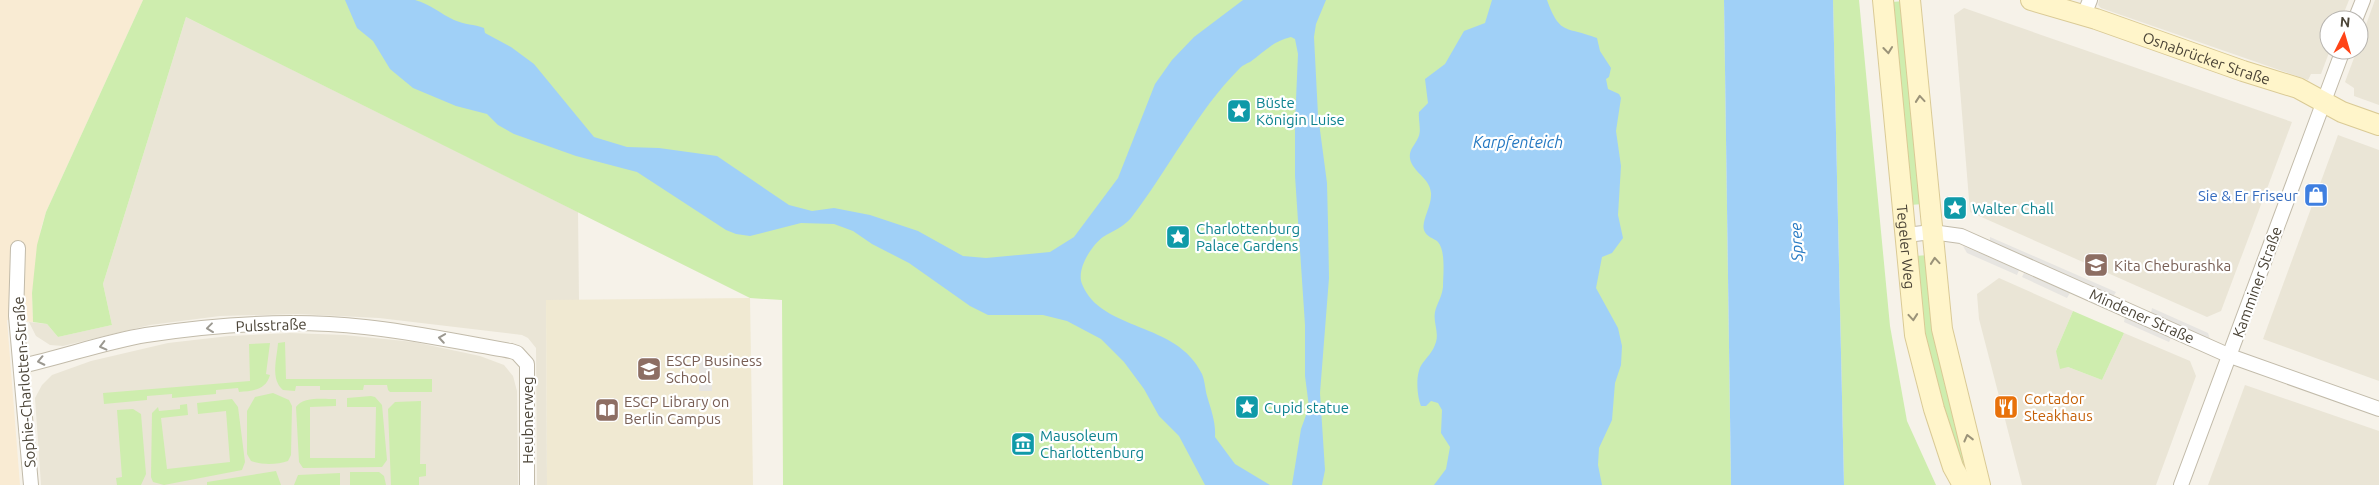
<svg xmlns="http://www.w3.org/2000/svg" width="2379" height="485" font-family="Ubuntu,sans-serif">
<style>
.residential{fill:#eae5d6}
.commercial{fill:#f9ebd3}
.education{fill:#f0e9d2}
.green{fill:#ceedae}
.parking{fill:#e7e5e1}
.water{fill:#a0d0f7}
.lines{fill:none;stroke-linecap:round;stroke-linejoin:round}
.street-casing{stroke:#c2bbaa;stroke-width:16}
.secondary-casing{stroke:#daca95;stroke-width:22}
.street{stroke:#fff;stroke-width:14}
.secondary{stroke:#fff5ca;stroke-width:20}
.oneway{stroke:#9b9379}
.oneway2{stroke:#9b9890}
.labels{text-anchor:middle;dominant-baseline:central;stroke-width:4.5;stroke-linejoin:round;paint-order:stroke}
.street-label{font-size:15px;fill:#4a4336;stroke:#fff}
.culture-label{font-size:15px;fill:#0d838f;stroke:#fff;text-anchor:start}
.shop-label{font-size:15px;fill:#366cbe;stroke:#fff;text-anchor:end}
.education-label{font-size:15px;fill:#785e54;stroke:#fff;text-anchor:start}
.food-label{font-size:15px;fill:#c56008;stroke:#fff;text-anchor:start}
.water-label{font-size:16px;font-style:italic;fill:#2478c2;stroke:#fff}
</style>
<rect width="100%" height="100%" fill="#f6f2e9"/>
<g class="residential">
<path d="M2099 0H2349L2341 20H2329L2330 50 2321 74H2311L2308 80 2101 8 2098 5Z"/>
<path d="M2375 0H2379V105L2354 96V88L2345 82 2357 50H2359V44Z"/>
<path d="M1964 8 2292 122 2221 311 2207 317 1970 212 1954 15Z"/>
<path d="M186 17 578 212 579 300H546L547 485H537L536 348 528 338 522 335 379 318 298 314 220 316 150 325 63 346 50 345 36 336 29 322 47 324 58 337 112 325 103 284Z"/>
<path d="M2338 135 2379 150V381L2263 339Z"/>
<path d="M1999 278 2073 311 2056 351 2068 367 2102 380 2124 333 2190 361 2196 376 2156 485H2022L1979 319 1977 294Z"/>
<path d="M290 333 345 335 414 342 480 356 504 365 513 376 517 391 518 485H41L35 398 42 385 52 375 91 361 168 343 229 336Z"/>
<path d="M2245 385 2379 431V485H2208Z"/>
</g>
<path class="commercial" d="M0 0H143L46 212 41 229 32 293 33 322 7 320 20 485H0Z"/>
<path class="education" d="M750 298 753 485H547L546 300Z"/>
<g class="green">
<path d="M143 0H1724L1731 485H783L782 300 750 298 186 17 103 284 112 325 58 337 47 324 33 322 32 293 37 245 46 212Z"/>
<path d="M1833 0H1859L1890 326 1907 421 1936 485H1844Z"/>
<path d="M1904 1 1923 204 1910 205 1892 2Z"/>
<path d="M1928 255 1973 485H1967L1926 350 1915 256Z"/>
<path d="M2073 311 2124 333 2102 380 2068 367 2060 369 2056 351Z"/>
<path d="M285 342 286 379H432V392H390L388 390 387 385H364L363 390H320V386H296L295 391 283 390C270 379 277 358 278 343Z"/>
<path d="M270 343 266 374 270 375C266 390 253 391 239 392L238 388 216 390V394L172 398V394L147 396V400L104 404 103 393 250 381 249 344Z"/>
<path d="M273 393 289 400 292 406 291 455 288 461C277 465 261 465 251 461L247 454V411L255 397Z"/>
<path d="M371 396 375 397 382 405 387 460 382 467 303 468 299 462 296 407C303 396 324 399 336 399V406L310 407V458H375L376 407H347V398Z"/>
<path d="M232 399 238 407 245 462 242 470 164 485 153 482 151 477 152 413 158 407 159 411 180 409V405L187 404 188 415 161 418 167 469 230 462 226 411 198 414 197 403Z"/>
<path d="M421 401 420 464H426V476L419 477V485H391L388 409 395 402Z"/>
<path d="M133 409 141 414 146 474 141 485H117L116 478 122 477 117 410Z"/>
<path d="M276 471 281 485H207V482Z"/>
<path d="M350 472H379L384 476 386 485H350Z"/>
<path d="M340 473V485H294L298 475Z"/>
</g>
<g class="parking">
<path d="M1990 237 2116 292 2113 297 1990 242Z"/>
<path d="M1963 246 2019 270 2017 275 1967 253Z"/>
<path d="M2024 273 2070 293 2067 298 2022 277Z"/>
<path d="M2152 308 2208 333 2210 339 2151 313Z"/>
<path d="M2125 317 2171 338 2169 342 2124 322Z"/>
<rect x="699" y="358" width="13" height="33"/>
</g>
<g class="water">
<path d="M345 0H415C430 4 441 14 454 20 465 25 474 24 484 28L485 33 511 47 534 64 594 137 627 147 659 148 717 156 789 205 812 211 834 208 870 215 918 231 963 256 986 258 1050 252 1074 237 1118 178 1155 84 1172 60 1194 37 1243 0H1326L1316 24 1314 37 1318 115 1327 183 1328 223 1329 278 1320 393 1325 470 1322 485H1292L1301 429 1309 407 1305 376V325L1295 176V122L1298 54 1295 39 1291 37C1273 41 1264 52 1250 62 1246 64 1243 65 1240 68 1196 112 1169 169 1131 218 1123 227 1113 231 1103 237 1092 245 1076 269 1082 284 1101 332 1177 321 1202 374 1205 381 1205 389 1207 396 1211 410 1216 422 1215 437L1235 464 1270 485H1205L1179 436 1159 416 1144 389 1124 362 1101 339 1067 321 1043 315H988L970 306 909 263 872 244 853 231 834 224 801 223 750 236 736 234 726 230 637 172 576 156 514 134 498 125 487 114 456 106 413 88 390 69 373 41 357 28Z"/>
<path d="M1492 0H1547C1560 36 1566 26 1597 38L1600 51 1611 68 1609 77 1606 79 1608 89 1619 94 1621 98 1616 131 1621 166 1618 215 1623 238 1612 253 1602 257 1596 288 1618 328 1622 346 1621 365 1615 383 1612 420 1599 448 1598 465 1602 485H1434L1446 469 1450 447 1441 433 1442 410 1438 403 1431 401 1426 406H1421C1417 396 1415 374 1422 364 1427 357 1433 352 1436 342 1439 332 1433 322 1435 312 1437 303 1442 297 1443 287 1443 276 1446 251 1438 242 1434 238 1426 237 1424 230 1421 221 1432 206 1431 193 1430 179 1416 174 1411 162 1407 151 1414 147 1418 138 1422 131 1418 120 1419 112L1428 103 1425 79 1445 64 1464 31 1485 23Z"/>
<path d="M1724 0H1833L1844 485H1731Z"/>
</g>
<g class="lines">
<defs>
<g id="street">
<path d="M2084 15 2090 0"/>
<path d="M2355 20 2363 0"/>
<path d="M1906 235 1932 232 1961 236 2230 356 2379 409"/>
<path d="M18 248 16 316 31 485"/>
<path d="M21 366C63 357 104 342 146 335 218 324 293 319 365 327 414 332 463 343 511 351L517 353 527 364V485"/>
<path d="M2181 485 2343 50"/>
</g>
<g id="secondary">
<path id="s1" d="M1883 0 1915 335 1934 409 1953 467 1963 485"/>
<path d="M1910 0 1942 329 1980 485"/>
<path id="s2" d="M2031 0 2096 19 2243 71 2298 88 2342 112 2379 125"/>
</g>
</defs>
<use href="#street" class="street-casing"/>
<use href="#secondary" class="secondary-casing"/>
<use href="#street" class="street"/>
<use href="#secondary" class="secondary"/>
</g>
<defs><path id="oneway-chevron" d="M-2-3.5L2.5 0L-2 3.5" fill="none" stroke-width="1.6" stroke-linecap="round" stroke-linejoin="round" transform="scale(1.25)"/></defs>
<g class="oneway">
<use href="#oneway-chevron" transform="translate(1888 50) rotate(84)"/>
<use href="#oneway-chevron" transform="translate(1920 99) rotate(-95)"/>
<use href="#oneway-chevron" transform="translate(1935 261) rotate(-95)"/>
<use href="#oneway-chevron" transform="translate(1913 317) rotate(85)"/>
<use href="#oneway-chevron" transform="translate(1968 438) rotate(-104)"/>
</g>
<g class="oneway2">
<use href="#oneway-chevron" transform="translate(210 328) rotate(173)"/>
<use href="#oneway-chevron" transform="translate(442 338) rotate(-171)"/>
<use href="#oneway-chevron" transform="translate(103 346) rotate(166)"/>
<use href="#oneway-chevron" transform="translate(41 361) rotate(168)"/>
</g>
<defs>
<symbol id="sight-square" viewBox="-11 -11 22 22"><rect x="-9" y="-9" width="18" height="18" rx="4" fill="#0f9aa8" stroke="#fff"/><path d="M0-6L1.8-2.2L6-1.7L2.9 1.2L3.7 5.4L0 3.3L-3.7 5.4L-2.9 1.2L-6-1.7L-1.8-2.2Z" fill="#fff"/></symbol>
<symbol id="shop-square" viewBox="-11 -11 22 22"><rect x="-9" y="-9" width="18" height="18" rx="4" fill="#3f7fe0" stroke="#fff"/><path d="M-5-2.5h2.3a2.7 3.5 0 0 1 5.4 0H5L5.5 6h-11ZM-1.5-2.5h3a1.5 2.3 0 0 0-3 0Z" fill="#fff"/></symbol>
<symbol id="school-square" viewBox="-11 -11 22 22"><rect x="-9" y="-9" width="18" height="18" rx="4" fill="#8d6e63" stroke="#fff"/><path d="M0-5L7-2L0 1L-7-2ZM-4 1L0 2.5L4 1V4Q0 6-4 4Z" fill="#fff"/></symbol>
<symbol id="university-square" viewBox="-11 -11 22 22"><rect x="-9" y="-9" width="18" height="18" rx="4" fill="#8d6e63" stroke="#fff"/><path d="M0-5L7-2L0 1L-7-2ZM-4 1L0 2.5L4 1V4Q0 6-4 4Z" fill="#fff"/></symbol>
<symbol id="restaurant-square" viewBox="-11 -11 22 22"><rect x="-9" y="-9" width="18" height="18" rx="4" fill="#e8710a" stroke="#fff"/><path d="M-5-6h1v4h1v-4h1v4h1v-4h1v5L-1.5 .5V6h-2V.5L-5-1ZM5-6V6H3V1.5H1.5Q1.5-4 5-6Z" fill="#fff"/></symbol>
<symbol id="library-square" viewBox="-11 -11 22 22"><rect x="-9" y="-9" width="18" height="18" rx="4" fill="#8d6e63" stroke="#fff"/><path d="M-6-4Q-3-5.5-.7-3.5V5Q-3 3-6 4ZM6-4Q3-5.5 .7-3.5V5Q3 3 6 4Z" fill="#fff"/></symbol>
<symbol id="museum-square" viewBox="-11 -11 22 22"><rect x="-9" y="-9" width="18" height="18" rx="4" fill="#0f9aa8" stroke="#fff"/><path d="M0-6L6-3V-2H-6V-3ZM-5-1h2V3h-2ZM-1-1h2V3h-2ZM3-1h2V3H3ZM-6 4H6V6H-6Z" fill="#fff"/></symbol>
</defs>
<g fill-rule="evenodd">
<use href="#sight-square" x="1225" y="97" width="28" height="28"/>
<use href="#shop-square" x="2302" y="181" width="28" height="28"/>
<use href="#sight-square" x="1941" y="194" width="28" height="28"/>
<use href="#sight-square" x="1164" y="223" width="28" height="28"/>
<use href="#school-square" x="2082" y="251" width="28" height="28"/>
<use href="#university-square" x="635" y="355" width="28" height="28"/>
<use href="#sight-square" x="1233" y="393" width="28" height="28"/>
<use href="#restaurant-square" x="1992" y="393" width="28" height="28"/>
<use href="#library-square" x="593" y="396" width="28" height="28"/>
<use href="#museum-square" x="1009" y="430" width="28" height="28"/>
</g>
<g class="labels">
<g class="street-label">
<text stroke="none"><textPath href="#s2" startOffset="185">Osnabrücker Straße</textPath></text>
<text stroke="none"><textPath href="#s1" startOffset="248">Tegeler Weg</textPath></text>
<text transform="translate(2257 282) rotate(-70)">Kamminer Straße</text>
<text transform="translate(2142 316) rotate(24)">Mindener Straße</text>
<text transform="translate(271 325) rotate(-2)">Pulsstraße</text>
<text transform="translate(24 382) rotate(-94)">Sophie-Charlotten-Straße</text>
<text transform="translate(527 420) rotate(-90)">Heubnerweg</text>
</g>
<g class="culture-label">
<text x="1256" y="102">Büste<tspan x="1256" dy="17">Königin Luise</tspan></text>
<text x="1972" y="208">Walter Chall</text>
<text x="1196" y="228">Charlottenburg<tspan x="1196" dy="17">Palace Gardens</tspan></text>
<text x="1264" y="407">Cupid statue</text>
<text x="1040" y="435">Mausoleum<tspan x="1040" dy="17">Charlottenburg</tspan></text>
</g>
<g class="shop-label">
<text x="2298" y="195">Sie &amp; Er Friseur</text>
</g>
<g class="education-label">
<text x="2114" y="265">Kita Cheburashka</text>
<text x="666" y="360">ESCP Business<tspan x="666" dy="17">School</tspan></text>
<text x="624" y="401">ESCP Library on<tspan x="624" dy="17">Berlin Campus</tspan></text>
</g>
<g class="food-label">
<text x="2024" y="398">Cortador<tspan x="2024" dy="17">Steakhaus</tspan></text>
</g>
<g class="water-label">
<text x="1518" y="142">Karpfenteich</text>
<text transform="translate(1796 242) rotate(-92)">Spree</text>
</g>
</g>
<g transform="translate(2344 35) rotate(5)"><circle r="24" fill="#ffffff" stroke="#b7b4af"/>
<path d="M0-4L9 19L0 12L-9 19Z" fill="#ff4417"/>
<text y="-8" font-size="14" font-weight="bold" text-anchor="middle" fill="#4a4336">N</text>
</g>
</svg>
